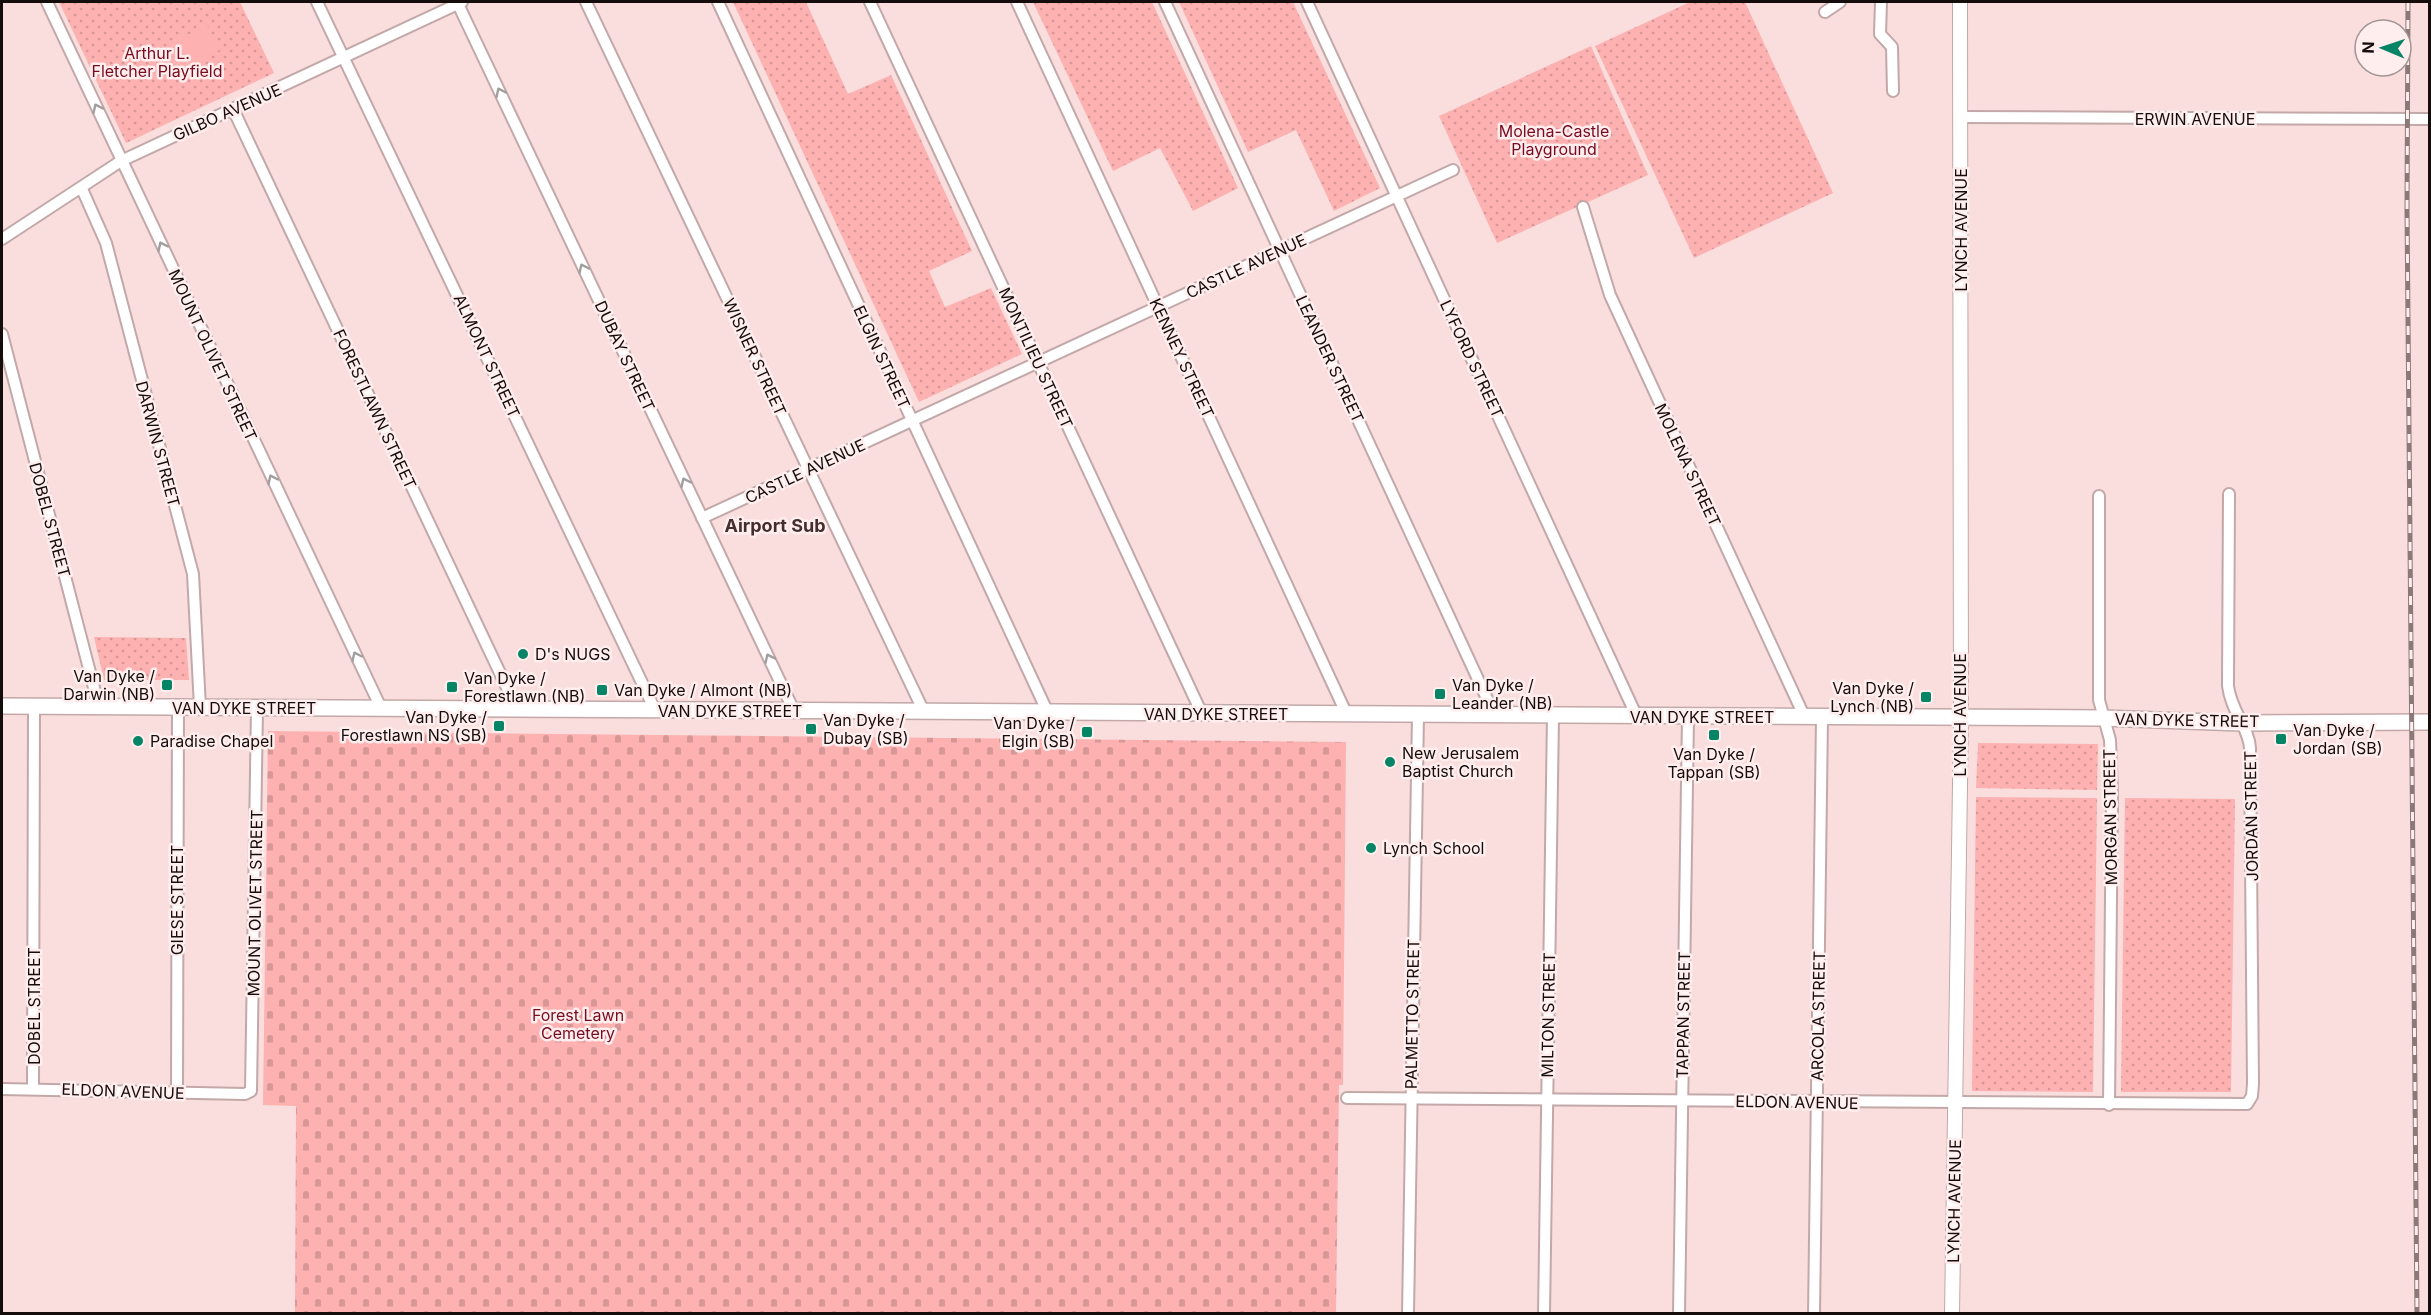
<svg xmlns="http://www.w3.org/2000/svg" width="2431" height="1315" font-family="Inter,sans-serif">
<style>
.green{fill:url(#green-dots)}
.cemetery{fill:url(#cemetery-stones)}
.pitch{fill:#fdb1b1}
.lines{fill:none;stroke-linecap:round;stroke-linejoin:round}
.street-casing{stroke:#c2a8a8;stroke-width:14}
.secondary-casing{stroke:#c2a8a8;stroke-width:16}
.primary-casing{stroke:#c2a8a8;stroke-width:18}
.street{stroke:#fff;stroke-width:10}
.secondary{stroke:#fff;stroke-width:14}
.primary{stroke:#fff;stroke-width:15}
.rail-casing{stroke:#8b7978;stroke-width:5}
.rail{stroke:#ffeeed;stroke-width:3;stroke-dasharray:9;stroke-linecap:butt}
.oneway{stroke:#a19e9e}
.poi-dot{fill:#058466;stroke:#ffeeed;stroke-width:2}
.labels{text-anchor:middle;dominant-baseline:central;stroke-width:5;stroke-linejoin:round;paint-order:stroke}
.park-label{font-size:16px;fill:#790a1f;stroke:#ffeeed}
.street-label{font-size:16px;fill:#150c0c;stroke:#ffeeed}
.poi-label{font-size:16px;fill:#150c0c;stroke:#ffeeed;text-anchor:start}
.neighbourhood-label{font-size:18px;font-weight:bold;fill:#432e2e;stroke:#ffeeed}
</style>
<defs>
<pattern id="green-dots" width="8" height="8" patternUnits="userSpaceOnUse" patternTransform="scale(1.5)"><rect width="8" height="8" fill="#fdb1b1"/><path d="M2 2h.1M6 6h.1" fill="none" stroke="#d89797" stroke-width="1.8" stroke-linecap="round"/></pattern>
<pattern id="cemetery-stones" width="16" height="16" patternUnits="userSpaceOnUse" patternTransform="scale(1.5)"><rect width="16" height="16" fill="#fdb1b1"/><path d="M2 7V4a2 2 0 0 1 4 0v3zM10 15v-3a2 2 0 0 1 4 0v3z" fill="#d89797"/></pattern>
</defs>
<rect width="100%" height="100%" fill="#f9dedd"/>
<g class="green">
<path d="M59 2H240L274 73 126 143Z"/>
<path d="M733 2H806L848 94 891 75 972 251 929 271 945 307 991 288 1022 354 919 402Z"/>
<path d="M1033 2H1152L1238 188 1193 211 1160 148 1113 171Z"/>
<path d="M1179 2H1293L1380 188 1334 211 1296 130 1248 152Z"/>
<path d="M1690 2H1745L1833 193 1694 258 1595 46Z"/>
<path d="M1591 46 1648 175 1497 243 1439 116Z"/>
<path d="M94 637 186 638 189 680H104Z"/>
<path d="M1978 743 2098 744 2097 790 1976 788Z"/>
<path d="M1976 797 2097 798 2093 1092 1972 1091Z"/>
<path d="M2125 798 2235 799 2231 1092H2121Z"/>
</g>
<path class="cemetery" d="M268 731 1346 742 1343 1085H1339L1336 1313H295L296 1106 263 1105Z"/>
<path class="pitch" d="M207 25 220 50 180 69 168 45Z"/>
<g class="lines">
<defs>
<g id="street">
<path d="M47 2 381 708"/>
<path d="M317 2 655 710"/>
<path d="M457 2 794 711"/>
<path d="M586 2 924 712"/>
<path d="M718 2 1048 713"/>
<path d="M870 2 1202 714"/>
<path d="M1017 2 1347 715"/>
<path d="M1165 2 1495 716"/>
<path d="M1307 2 1637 717"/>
<path d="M1881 2 1880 34 1892 47 1893 91"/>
<path d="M1825 12 1840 2"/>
<path d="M233 109 517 709"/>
<path d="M1961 117 2430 119"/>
<path d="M82 189 106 243 193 574 200 707"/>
<path d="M1583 207 1610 295 1805 718"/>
<path d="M2 239 121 161 462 2"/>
<path d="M2 334 99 707"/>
<path d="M2099 496V700L2110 740 2112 794 2109 1105"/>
<path d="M702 518 1453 170"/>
<path d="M2 1089 245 1094 251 1091 257 708"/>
<path d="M33 1089 34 706"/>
<path d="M177 1093 178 707"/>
<path d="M1347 1098 2247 1104 2252 1096 2253 1084 2250 748C2249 728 2231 711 2228 686L2229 494"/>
<path d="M1408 1314 1418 715"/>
<path d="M1544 1314 1553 716"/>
<path d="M1679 1314 1688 717"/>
<path d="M1814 1314 1822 718"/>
</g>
<path id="secondary" d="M1952 1314 1961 719 1960 2"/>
<path id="primary" d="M2 706 2102 718 2241 723 2430 722"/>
</defs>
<use href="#street" class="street-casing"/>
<use href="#secondary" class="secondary-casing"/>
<use href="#primary" class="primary-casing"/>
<use href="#street" class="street"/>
<use href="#secondary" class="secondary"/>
<use href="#primary" class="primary"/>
<defs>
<path id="rail" d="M2408 2 2407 209 2417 1314"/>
</defs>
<use href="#rail" class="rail-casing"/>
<use href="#rail" class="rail"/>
</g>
<defs><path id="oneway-chevron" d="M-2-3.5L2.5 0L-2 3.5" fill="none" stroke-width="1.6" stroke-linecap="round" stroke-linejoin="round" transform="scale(1.5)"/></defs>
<g class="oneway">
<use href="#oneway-chevron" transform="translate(500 92) rotate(-115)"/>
<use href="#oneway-chevron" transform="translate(97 108) rotate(-115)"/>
<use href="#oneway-chevron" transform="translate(162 246) rotate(-115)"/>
<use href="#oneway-chevron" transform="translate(583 268) rotate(-115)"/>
<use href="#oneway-chevron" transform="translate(272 479) rotate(-115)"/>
<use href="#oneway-chevron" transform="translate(685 482) rotate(-115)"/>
<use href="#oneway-chevron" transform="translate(356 656) rotate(-115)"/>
<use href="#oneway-chevron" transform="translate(769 658) rotate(-115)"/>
</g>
<g class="poi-dot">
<circle cx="523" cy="654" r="6"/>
<rect x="161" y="679" width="12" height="12" rx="3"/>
<rect x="446" y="681" width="12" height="12" rx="3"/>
<rect x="596" y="684" width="12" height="12" rx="3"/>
<rect x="1434" y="688" width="12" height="12" rx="3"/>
<rect x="1920" y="691" width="12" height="12" rx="3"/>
<rect x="493" y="720" width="12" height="12" rx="3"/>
<rect x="805" y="723" width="12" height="12" rx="3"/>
<rect x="1081" y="726" width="12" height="12" rx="3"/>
<rect x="1708" y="729" width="12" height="12" rx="3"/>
<rect x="2275" y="733" width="12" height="12" rx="3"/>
<circle cx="138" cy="741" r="6"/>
<circle cx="1390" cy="762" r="6"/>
<circle cx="1371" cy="848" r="6"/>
</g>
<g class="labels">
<g class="park-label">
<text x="157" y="53">Arthur L.<tspan x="157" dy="18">Fletcher Playfield</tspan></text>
<text x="1554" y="131">Molena-Castle<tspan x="1554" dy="18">Playground</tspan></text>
<text x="578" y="1015">Forest Lawn<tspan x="578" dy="18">Cemetery</tspan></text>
</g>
<g class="street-label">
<text transform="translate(227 112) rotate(-24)">GILBO AVENUE</text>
<text x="2195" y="119">ERWIN AVENUE</text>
<text transform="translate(1961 230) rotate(-90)">LYNCH AVENUE</text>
<text transform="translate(1246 266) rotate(-25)">CASTLE AVENUE</text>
<text transform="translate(213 355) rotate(65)">MOUNT OLIVET STREET</text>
<text transform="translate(487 356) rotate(65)">ALMONT STREET</text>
<text transform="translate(625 356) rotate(65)">DUBAY STREET</text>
<text transform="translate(755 357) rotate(65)">WISNER STREET</text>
<text transform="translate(882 357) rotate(65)">ELGIN STREET</text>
<text transform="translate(1036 358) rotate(65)">MONTILIEU STREET</text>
<text transform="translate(1182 358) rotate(65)">KENNEY STREET</text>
<text transform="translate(1330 359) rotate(65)">LEANDER STREET</text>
<text transform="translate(1472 359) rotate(65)">LYFORD STREET</text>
<text transform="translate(375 409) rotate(65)">FORESTLAWN STREET</text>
<text transform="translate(158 444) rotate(75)">DARWIN STREET</text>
<text transform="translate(1688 465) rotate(65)">MOLENA STREET</text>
<text transform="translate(805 471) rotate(-25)">CASTLE AVENUE</text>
<text transform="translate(50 520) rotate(75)">DOBEL STREET</text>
<text x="244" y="708">VAN DYKE STREET</text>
<text x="730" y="711">VAN DYKE STREET</text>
<text x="1216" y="714">VAN DYKE STREET</text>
<text transform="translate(1960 715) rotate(-90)">LYNCH AVENUE</text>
<text x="1702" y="717">VAN DYKE STREET</text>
<text transform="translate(2187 720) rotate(1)">VAN DYKE STREET</text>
<text transform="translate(2251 816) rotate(-91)">JORDAN STREET</text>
<text transform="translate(2110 817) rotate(-91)">MORGAN STREET</text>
<text transform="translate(177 900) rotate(-90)">GIESE STREET</text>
<text transform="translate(255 903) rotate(-89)">MOUNT OLIVET STREET</text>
<text transform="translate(34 1006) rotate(-90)">DOBEL STREET</text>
<text transform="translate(1412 1014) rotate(-89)">PALMETTO STREET</text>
<text transform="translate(1548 1015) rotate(-89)">MILTON STREET</text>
<text transform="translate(1683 1015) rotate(-89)">TAPPAN STREET</text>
<text transform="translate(1818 1016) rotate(-89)">ARCOLA STREET</text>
<text transform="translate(123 1091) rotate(2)">ELDON AVENUE</text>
<text transform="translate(1797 1102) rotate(1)">ELDON AVENUE</text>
<text transform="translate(1954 1201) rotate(-89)">LYNCH AVENUE</text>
</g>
<g class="poi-label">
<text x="535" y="654">D's NUGS</text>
<text x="155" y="676" text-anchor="end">Van Dyke /<tspan x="155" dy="18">Darwin (NB)</tspan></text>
<text x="464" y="678">Van Dyke /<tspan x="464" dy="18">Forestlawn (NB)</tspan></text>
<text x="1452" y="685">Van Dyke /<tspan x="1452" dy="18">Leander (NB)</tspan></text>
<text x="1914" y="688" text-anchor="end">Van Dyke /<tspan x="1914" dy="18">Lynch (NB)</tspan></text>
<text x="614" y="690">Van Dyke / Almont (NB)</text>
<text x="487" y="717" text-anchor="end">Van Dyke /<tspan x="487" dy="18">Forestlawn NS (SB)</tspan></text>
<text x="823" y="720">Van Dyke /<tspan x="823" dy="18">Dubay (SB)</tspan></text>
<text x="1075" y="723" text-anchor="end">Van Dyke /<tspan x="1075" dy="18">Elgin (SB)</tspan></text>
<text x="2293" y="730">Van Dyke /<tspan x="2293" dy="18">Jordan (SB)</tspan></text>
<text x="150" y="741">Paradise Chapel</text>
<text x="1402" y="753">New Jerusalem<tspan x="1402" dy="18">Baptist Church</tspan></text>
<text x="1714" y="754" text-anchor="middle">Van Dyke /<tspan x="1714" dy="18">Tappan (SB)</tspan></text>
<text x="1383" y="848">Lynch School</text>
</g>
<g class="neighbourhood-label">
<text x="775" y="525">Airport Sub</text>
</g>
</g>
<rect width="2431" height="1315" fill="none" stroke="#150c0c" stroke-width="6"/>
<g transform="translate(2383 48) rotate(272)"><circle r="28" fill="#ffeeed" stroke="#a19493" stroke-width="1.5"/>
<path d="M0-4.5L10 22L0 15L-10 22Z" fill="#058466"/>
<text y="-9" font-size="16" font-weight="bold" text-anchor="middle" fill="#150c0c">N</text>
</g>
</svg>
